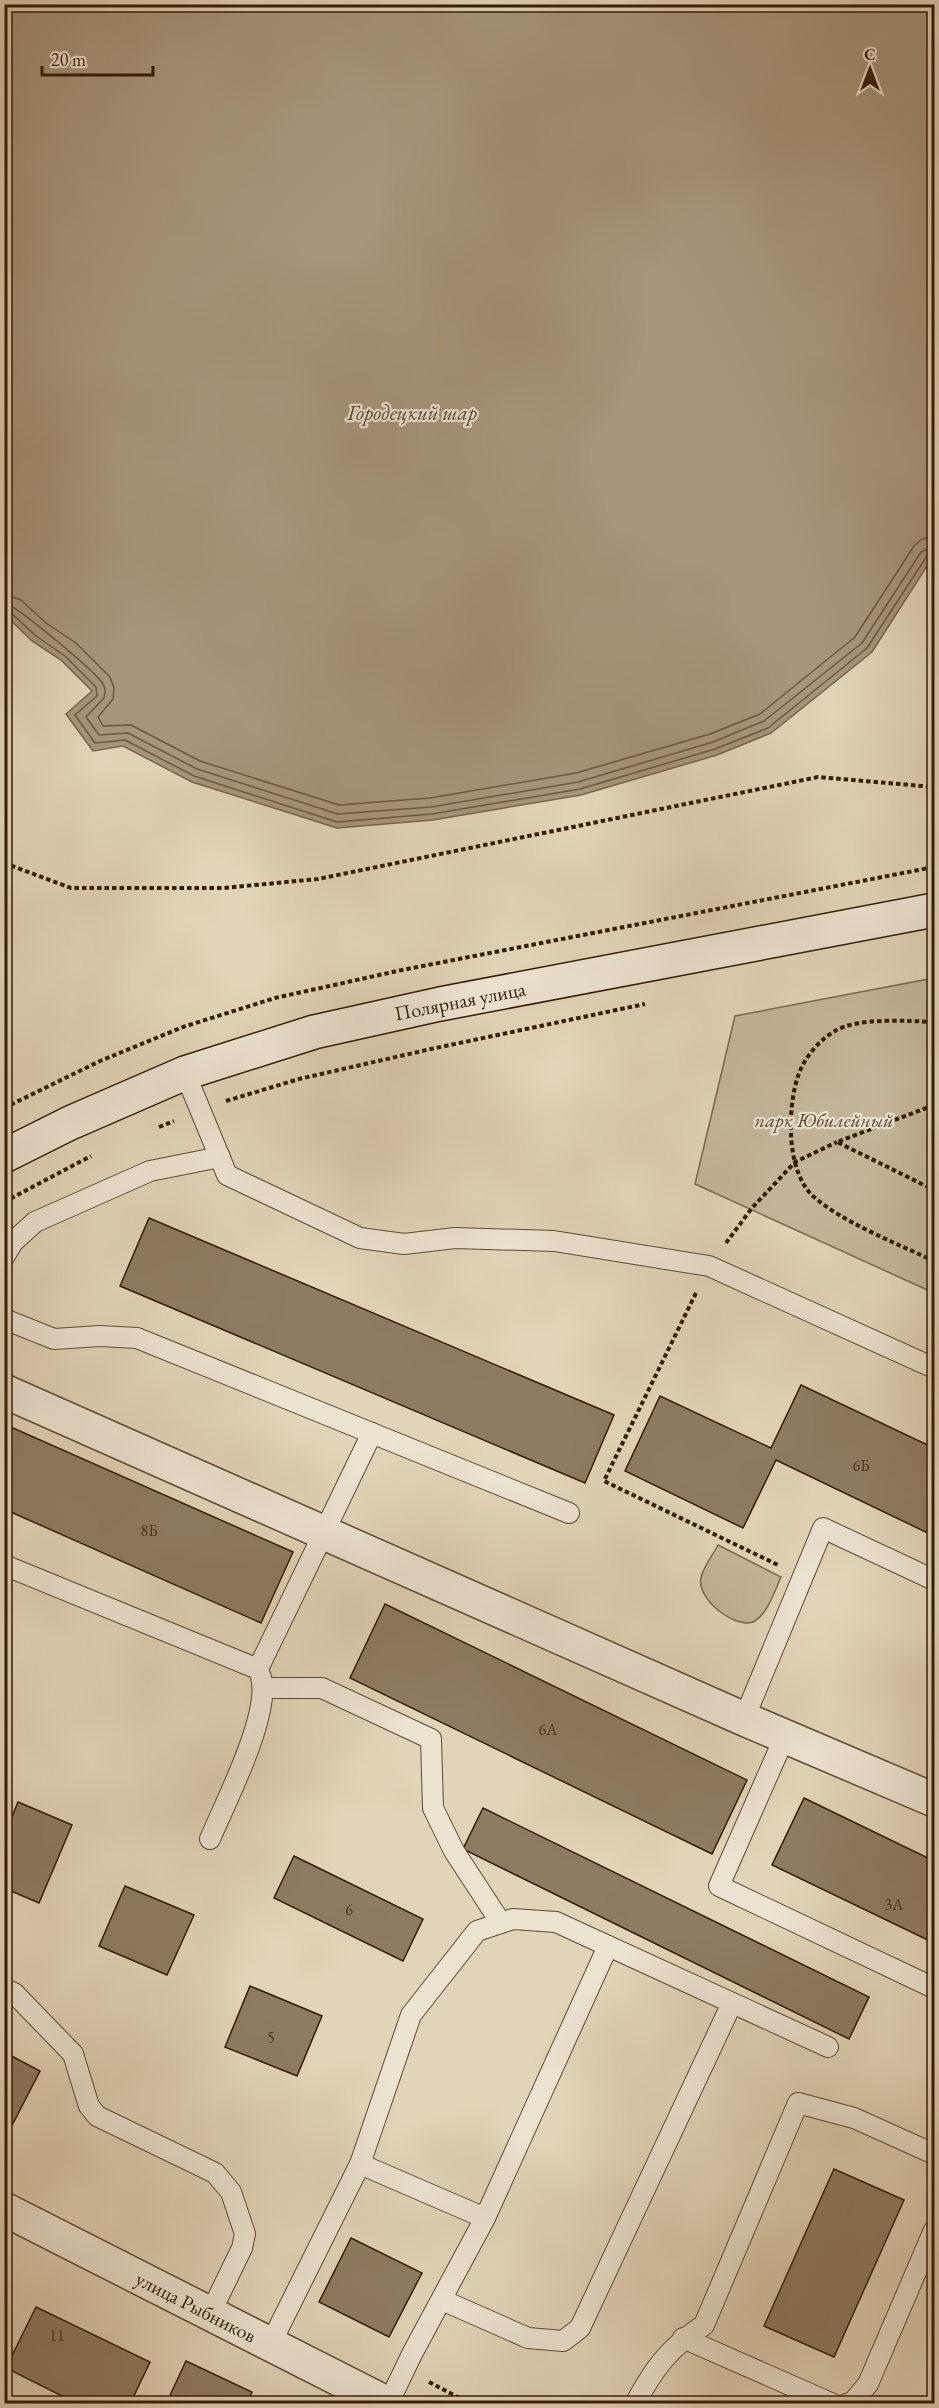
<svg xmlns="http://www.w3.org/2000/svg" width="939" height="2408" font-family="'EB Garamond',serif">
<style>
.green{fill:#c4b59a;stroke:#7c6850;stroke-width:1.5}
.water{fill:#a6957c;stroke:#78644d;stroke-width:1.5}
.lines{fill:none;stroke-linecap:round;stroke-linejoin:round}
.shore{stroke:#6c5842;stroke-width:1.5}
.building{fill:#8e7b63;stroke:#331b07;stroke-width:1.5}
.lane-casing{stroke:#5f4933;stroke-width:22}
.street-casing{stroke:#5f4933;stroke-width:36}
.secondary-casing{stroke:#331b07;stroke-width:36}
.path{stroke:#331b07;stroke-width:4;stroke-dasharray:4.5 3;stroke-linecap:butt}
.lane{stroke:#ece3d1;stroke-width:20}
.street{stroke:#ece3d1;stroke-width:33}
.secondary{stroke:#ece3d1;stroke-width:33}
.labels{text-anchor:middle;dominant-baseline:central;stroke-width:4.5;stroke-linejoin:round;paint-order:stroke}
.number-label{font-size:16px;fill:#4a331e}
.street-label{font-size:20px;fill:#331b07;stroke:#ece3d1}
.park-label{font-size:20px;font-style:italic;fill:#5e4933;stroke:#ece3d1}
.water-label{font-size:21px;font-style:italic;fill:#5b4630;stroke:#ece3d1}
</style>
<rect width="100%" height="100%" fill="#e2d4b8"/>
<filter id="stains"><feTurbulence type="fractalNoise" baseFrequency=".00333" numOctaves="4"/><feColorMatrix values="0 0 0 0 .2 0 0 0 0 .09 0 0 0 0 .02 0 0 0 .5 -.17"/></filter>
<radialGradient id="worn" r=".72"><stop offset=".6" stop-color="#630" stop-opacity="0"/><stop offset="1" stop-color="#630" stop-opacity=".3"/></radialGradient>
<g class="green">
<path d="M934 978V1293L695 1184 735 1016Z"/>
<path d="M718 1545 781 1577C775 1590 768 1613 755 1621 738 1631 696 1600 701 1578 703 1567 713 1555 718 1545Z"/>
</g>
<path class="water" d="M4 5H934V555L872 652 771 733 717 755 581 795 433 820 337 828 192 782 123 746 93 751 66 714 92 691 61 660 32 641 5 615Z"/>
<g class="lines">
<g class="shore">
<path d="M4 594 21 600 46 623 76 643 110 677 114 688 113 699 98 717 103 726 131 725 200 761 339 805 430 798 576 773 710 734 760 714 855 637 914 546 922 539 934 537"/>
<path d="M4 603C15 604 96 672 103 684 106 689 105 693 104 698L86 717 99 735 128 733 197 769 338 814 431 807 578 782 713 742 764 721 862 643 921 552 934 546"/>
<path d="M4 611 10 612 36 636 65 656 96 687 97 696 75 715 95 743 125 740 194 776 337 822 432 814 580 789 715 749 768 728 867 648 927 556 934 553"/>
</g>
</g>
<g class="building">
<path d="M149 1218 614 1415 585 1483 120 1286Z"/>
<path d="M801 1385 934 1448V1536L776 1460 743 1528 625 1471 660 1396 771 1448Z"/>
<path d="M4 1424 293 1552 261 1623 4 1509Z"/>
<path d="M385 1604 747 1780 712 1854 350 1678Z"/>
<path d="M804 1798 934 1861V1943L772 1865Z"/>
<path d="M18 1802 72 1825 39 1903 4 1888V1822L9 1824Z"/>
<path d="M483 1808 869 1997 849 2039 463 1849Z"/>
<path d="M294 1856 423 1919 403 1961 274 1898Z"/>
<path d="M125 1886 194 1915 167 1975 99 1946Z"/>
<path d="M250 1986 322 2016 297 2076 225 2047Z"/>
<path d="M4 2052 40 2071 6 2137H4Z"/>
<path d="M834 2169 904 2200 834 2357 764 2326Z"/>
<path d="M351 2238 422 2273 389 2337 319 2302Z"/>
<path d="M36 2307 150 2362 130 2404H78L6 2368Z"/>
<path d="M186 2361 252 2392 247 2404H166Z"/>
</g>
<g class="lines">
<defs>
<g id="lane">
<path d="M185 1073 227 1175 360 1238 404 1244 455 1238 554 1241 709 1266 934 1368"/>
<path d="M4 1257 13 1242 35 1222 150 1171 220 1157"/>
<path d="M4 1319 54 1339 100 1336 137 1338 569 1513"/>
<path d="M4 1565 258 1669 372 1433"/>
<path d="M264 1688H322L431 1739 433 1808 454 1851 501 1923"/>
<path d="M744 1719 823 1528 934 1580"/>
<path d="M785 1736 719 1886 934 1988"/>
<path d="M210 1839C226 1801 271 1714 261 1677"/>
<path d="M4 1989 14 1993 73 2054 89 2106 97 2116 215 2173 231 2192 245 2234 242 2248 210 2314"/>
<path d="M360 2164 485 2218"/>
<path d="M442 2300 528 2338 563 2341 580 2328 732 2003"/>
<path d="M683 2338 833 2404"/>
<path d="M270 2345 360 2164 411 2015 477 1931 513 1919 556 1922 828 2047"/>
<path d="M388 2404 412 2354 485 2218 608 1946"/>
<path d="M635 2404C654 2368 670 2347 704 2325L798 2103 854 2118 934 2154"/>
<path d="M847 2404 853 2402 868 2384 934 2230"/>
</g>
<g id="street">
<path d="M4 1391 744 1719 934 1800"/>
<path d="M4 2209 388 2404"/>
</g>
<path id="secondary" d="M4 1156 70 1123 185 1073 314 1032 440 1004 934 910"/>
</defs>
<use href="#lane" class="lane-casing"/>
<use href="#street" class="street-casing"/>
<use href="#secondary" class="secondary-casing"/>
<g class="path">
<path d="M4 863 71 888H224L318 879 818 777 934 787"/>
<path d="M934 1022C908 1021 858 1017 835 1031 819 1040 804 1058 798 1076 787 1109 786 1173 814 1197 844 1223 898 1244 934 1261"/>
<path d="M226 1101 299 1079 431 1049 645 1004"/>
<path d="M934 1105 837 1142 934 1190"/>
<path d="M4 1108 100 1061 183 1027 275 998 402 970 934 867"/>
<path d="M159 1127 174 1121"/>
<path d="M4 1202 91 1156"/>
<path d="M726 1243 752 1208 795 1162 837 1142"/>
<path d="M696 1293 604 1481 778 1565"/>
<path d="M429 2382 471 2404"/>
</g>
<use href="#lane" class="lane"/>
<use href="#street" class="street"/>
<use href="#secondary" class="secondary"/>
</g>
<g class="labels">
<g class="number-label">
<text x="861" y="1465">6Б</text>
<text x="149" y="1530">8Б</text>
<text x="548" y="1729">6А</text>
<text x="894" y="1904">3А</text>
<text x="349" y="1909">6</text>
<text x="271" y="2037">5</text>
<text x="57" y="2335">11</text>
</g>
<g class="street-label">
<text transform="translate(460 1001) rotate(-11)">Полярная улица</text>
<text transform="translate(196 2307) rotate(27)">улица Рыбников</text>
</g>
<g class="park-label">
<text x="824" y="1120">парк Юбилейный</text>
</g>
<g class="water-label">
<text x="412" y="412">Городецкий шар</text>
</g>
</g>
<rect width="939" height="2408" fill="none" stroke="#e2d4b8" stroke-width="24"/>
<rect x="6" y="6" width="927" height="2396" fill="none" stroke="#331b07" stroke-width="3"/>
<rect x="12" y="12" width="915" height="2384" fill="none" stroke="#331b07" stroke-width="1.5"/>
<g transform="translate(870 69)" stroke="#ece3d1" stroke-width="4.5" paint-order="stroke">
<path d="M0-4.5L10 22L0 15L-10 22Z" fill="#331b07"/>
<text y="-9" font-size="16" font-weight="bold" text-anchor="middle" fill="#331b07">С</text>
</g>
<path d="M42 66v9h111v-9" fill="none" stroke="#331b07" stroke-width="3"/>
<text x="51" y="66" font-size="18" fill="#331b07" stroke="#ece3d1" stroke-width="4.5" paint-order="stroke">20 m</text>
<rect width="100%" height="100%" filter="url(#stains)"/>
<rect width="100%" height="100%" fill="url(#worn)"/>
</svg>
